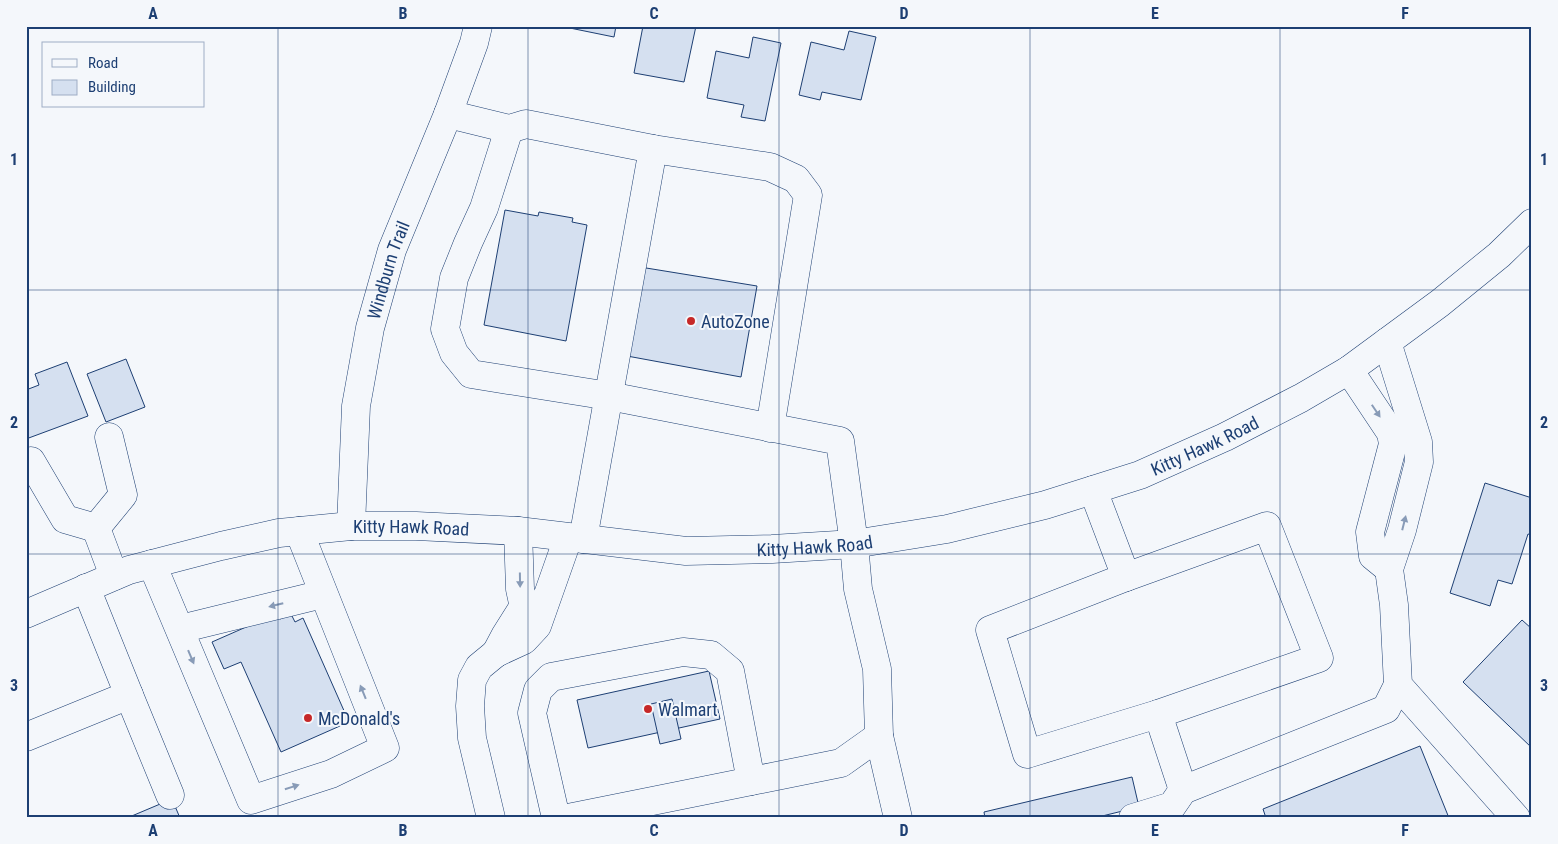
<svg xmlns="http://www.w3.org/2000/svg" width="1558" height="844" font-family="'Roboto Condensed',sans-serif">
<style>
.building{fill:#d5e0f0;stroke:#1d3f73}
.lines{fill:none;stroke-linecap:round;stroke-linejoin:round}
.minor-casing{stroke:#1d3f73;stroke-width:29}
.major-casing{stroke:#1d3f73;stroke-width:29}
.minor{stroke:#f4f7fb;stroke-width:28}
.major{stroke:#f4f7fb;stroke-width:28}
.oneway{fill:#889bb7}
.grid{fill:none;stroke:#1d3f73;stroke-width:1;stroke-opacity:0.55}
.poi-dot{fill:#c62828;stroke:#f4f7fb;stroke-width:2}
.labels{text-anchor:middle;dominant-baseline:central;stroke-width:4;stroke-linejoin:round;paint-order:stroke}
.street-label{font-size:18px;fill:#1d3f73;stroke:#f4f7fb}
.poi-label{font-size:18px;fill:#1d3f73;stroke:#f4f7fb;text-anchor:start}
.neatline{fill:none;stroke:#1d3f73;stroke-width:2}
.grid-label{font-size:16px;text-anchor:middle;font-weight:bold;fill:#1d3f73}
</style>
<rect width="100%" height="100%" fill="#f4f7fb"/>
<g class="building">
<path d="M560 26H616L614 37Z"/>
<path d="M643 26H696L684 82 634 73Z"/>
<path d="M849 31 876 37 861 100 822 92 820 100 799 95 811 42 844 50Z"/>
<path d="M753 37 781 43 765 121 741 117 744 105 707 98 716 51 749 58Z"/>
<path d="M505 210 538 216 539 212 573 218 572 222 587 225 566 341 484 325Z"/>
<path d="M640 267 757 286 741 377 627 356Z"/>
<path d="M126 359 145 407 106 422 87 374Z"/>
<path d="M67 362 88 416 26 439V390L39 385 35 374Z"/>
<path d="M1485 483 1532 498V535L1528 534 1512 584 1498 580 1490 606 1450 593Z"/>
<path d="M278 613 280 619 291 614 295 622 303 618 349 722 281 752 241 662 224 669 212 642Z"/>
<path d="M1522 620 1532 629V748L1463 682Z"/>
<path d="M709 671 720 719 588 748 577 700Z"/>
<path d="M672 699 681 739 660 744 651 704Z"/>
<path d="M1420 746 1449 818H1266L1263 809Z"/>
<path d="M1132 777 1139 807 1094 818H985L984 812Z"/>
<path d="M172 799 180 818H127Z"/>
</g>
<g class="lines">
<defs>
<g id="minor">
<path d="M448 114 509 129 526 124 653 149 583 539"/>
<path d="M509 129 484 208 468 243 454 278 445 329 454 353 471 374 609 396 840 441 854 544 858 589 877 669 879 736 841 763 568 818"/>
<path d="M653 149 770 167 796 179 808 195 770 428"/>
<path d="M1387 342 1418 442 1419 462 1402 530 1389 569 1394 605 1398 685 1516 818"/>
<path d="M1349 370 1391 433 1393 444 1370 532 1373 556 1389 569"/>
<path d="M109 437 123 495 96 528 114 576"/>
<path d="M31 461 65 519 96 528"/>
<path d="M1093 490 1126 577 990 630 1027 754 1158 714"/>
<path id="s1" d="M351 526 356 406 370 328 392 250 448 114 474 43 478 26"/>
<path d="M518 531 520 589 523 603 522 609 505 636 496 653 524 640 537 626 568 538"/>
<path d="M152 564 251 800 331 774 385 748 299 531"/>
<path d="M1126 577 1267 526 1319 658 1158 714 1183 790 1386 709 1398 685"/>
<path d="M180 629 323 594"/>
<path d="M129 695 170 795"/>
<path d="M879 736 898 818"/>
<path d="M26 737 129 695 86 588"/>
<path d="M491 818 472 738 470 706 472 680 479 667 496 653"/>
<path d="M556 818 532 713 538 690 551 677 683 652 711 655 730 671 751 781"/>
<path d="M1133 818 1172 806 1183 790"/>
</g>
<g id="major">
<path id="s2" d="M26 614 129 570 221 546 279 533 351 526H416L518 531 686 551 772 549 854 544 947 529 1045 505 1140 475 1225 437 1301 398 1349 370 1440 303 1499 255 1532 223"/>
</g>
</defs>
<use href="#minor" class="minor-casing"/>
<use href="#major" class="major-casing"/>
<use href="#minor" class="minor"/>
<use href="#major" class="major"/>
</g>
<defs><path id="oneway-solid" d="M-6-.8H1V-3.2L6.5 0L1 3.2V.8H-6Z" transform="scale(1.25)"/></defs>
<g class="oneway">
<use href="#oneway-solid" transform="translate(1376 411) rotate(56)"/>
<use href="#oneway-solid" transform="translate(1404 523) rotate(-76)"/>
<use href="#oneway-solid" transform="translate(520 580) rotate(89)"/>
<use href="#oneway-solid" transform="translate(276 605) rotate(166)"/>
<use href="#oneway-solid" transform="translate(191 657) rotate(67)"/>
<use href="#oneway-solid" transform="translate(363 692) rotate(-112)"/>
<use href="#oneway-solid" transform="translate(292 787) rotate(-18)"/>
</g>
<path class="grid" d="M278 26V818M528 26V818M779 26V818M1030 26V818M1280 26V818M26 290H1532M26 554H1532"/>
<g class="poi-dot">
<circle cx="691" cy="321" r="5"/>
<circle cx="648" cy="709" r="5"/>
<circle cx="308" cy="718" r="5"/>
</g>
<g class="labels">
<g class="street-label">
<text stroke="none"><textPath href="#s1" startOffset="260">Windburn Trail</textPath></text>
<text stroke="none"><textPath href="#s2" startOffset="1209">Kitty Hawk Road</textPath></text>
<text stroke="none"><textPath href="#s2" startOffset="399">Kitty Hawk Road</textPath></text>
<text stroke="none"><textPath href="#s2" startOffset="804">Kitty Hawk Road</textPath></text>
</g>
<g class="poi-label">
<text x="701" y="321">AutoZone</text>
<text x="658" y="709">Walmart</text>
<text x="318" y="718">McDonald's</text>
</g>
</g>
<rect width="1558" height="844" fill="none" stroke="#f4f7fb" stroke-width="55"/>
<rect x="42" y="42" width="162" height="65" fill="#f4f7fb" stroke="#9eadc5"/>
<rect x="52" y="59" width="25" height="8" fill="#f4f7fb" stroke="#9eadc5"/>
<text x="88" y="68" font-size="15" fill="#1d3f73">Road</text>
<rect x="52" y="80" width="25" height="15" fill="#d5e0f0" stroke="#9eadc5"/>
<text x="88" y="92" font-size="15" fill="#1d3f73">Building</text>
<rect x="28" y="28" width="1502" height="788" class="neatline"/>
<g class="grid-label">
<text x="153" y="19">A</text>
<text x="403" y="19">B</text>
<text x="654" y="19">C</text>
<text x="904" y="19">D</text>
<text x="1155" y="19">E</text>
<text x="1405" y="19">F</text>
<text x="14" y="165">1</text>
<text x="1544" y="165">1</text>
<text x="14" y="428">2</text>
<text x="1544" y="428">2</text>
<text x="14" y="691">3</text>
<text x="1544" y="691">3</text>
<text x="153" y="836">A</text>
<text x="403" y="836">B</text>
<text x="654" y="836">C</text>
<text x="904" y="836">D</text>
<text x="1155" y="836">E</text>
<text x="1405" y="836">F</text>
</g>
</svg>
